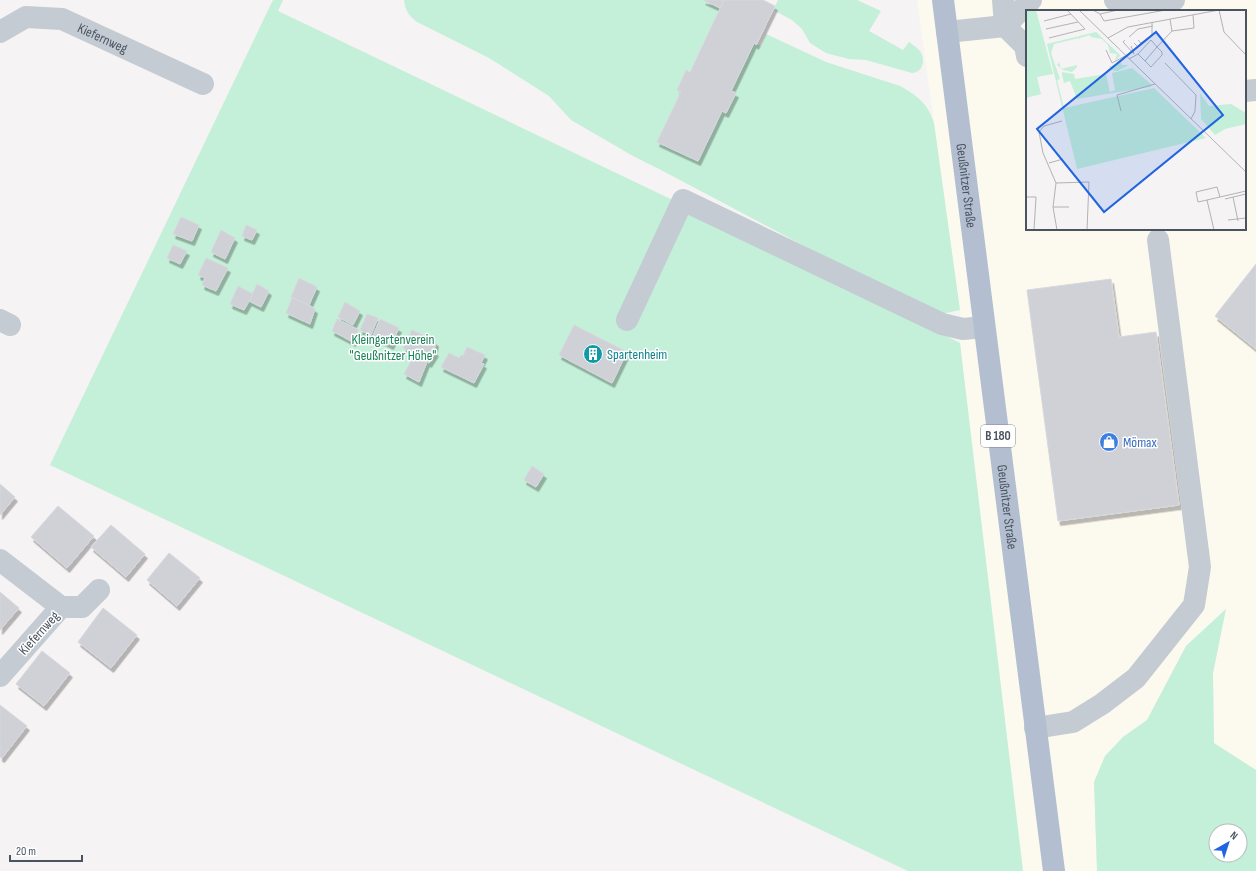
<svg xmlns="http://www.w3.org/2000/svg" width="1256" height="871" font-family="'Sofia Sans Condensed',sans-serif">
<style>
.commercial{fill:#fcfaef;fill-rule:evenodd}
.green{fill:#c4efd8;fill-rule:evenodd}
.building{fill:#cfd1d6;stroke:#d7d8dd;filter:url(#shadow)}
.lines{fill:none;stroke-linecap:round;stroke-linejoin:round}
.minor{stroke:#c4cbd3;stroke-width:22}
.major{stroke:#b3bfd0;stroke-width:22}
.labels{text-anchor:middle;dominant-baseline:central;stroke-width:3;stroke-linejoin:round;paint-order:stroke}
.shield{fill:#fff;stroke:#808790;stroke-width:1}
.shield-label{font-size:13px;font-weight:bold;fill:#4a5460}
.street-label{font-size:14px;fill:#4a5460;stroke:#fff}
.park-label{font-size:14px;fill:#1a8257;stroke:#fff}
.culture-label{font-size:14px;fill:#0d838f;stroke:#fff;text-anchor:start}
.shop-label{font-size:14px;fill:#366cbe;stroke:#fff;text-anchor:start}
.inset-road{fill:none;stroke:#b1b3b8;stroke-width:1}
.view{fill:#2064e1;fill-opacity:0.15;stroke:#2064e1;stroke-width:2}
.inset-edge{fill:none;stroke:#4a5460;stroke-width:2}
</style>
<defs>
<filter id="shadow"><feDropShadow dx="2.5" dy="4.5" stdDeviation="0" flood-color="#0004"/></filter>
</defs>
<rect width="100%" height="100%" fill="#f5f3f3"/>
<path class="commercial" d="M917 0H1256V770L1214 744 1213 673 1225 610 1186 646 1147 720 1123 737 1094 782 1097 871H1023L960 343V310ZM1027 11H1245V229H1027Z"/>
<g class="green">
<path d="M273 0H283L278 11 704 215 960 343 1023 871H908L50 465Z"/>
<path d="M404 0H703L720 8 690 71 686 70 677 90 726 113 736 93 731 91 754 43 761 46 766 34 826 62 900 86C917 95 928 104 934 123L960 310 941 314 814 251 661 170 633 156 571 120 549 96 489 58 417 22C409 16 405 10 404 0Z"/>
<path d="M778 0H857L881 11 869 31 903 50 909 42C912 44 916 47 919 50 924 55 925 67 918 71 916 72 914 73 912 73L866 60 849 59 826 53 810 43 802 29 792 20 775 11V6Z"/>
<path d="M1226 609 1213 673 1214 743 1256 770V871H1097L1094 782 1105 756 1123 737 1147 720 1186 646ZM1216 831H1240V855H1216Z"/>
</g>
<g class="building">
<path d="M703 0H724L720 8Z"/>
<path d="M724 0H763L775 6 756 45 754 43 731 91 736 93 726 113 722 111 698 161 657 142 681 92 677 90 686 70 690 72Z"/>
<path d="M181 217 199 225 192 241 173 234Z"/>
<path d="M246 225 257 230 252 240 242 236Z"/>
<path d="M221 230 235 238 225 259 211 252Z"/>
<path d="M173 245 187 251 180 264 167 258Z"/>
<path d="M206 258 228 268 216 291 202 285 205 278 198 275Z"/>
<path d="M1256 264V349L1215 316Z"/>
<path d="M299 278 317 287 309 305 291 297Z"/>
<path d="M1111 279 1119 337 1156 332 1179 505 1058 521 1027 290Z"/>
<path d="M257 284 269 291 261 307 249 301Z"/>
<path d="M238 286 253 294 244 310 230 304Z"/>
<path d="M292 298 309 305 315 309 310 324 286 313Z"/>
<path d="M345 302 360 311 353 325 338 317Z"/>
<path d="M367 314 378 318 371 335 360 330Z"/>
<path d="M337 319 359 330 353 342 332 331Z"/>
<path d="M380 319 399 328 391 345 373 336Z"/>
<path d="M574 325 627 352 612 383 559 355Z"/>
<path d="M412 330 430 338V339L436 342 434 351 436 352 429 363 403 348Z"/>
<path d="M467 347 485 355 481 363 484 364 474 383 441 367 449 353 459 358 461 355 463 356Z"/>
<path d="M411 353 427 362 419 382 404 374 411 361 408 359Z"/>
<path d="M532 466 544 474 536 487 524 480Z"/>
<path d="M0 484 15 497 0 515Z"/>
<path d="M58 506 94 536 67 568 31 537Z"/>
<path d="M111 525 145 554 126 577 91 547Z"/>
<path d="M169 553 200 578 177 606 147 580Z"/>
<path d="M0 592 19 608 0 630Z"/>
<path d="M103 608 137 635 111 668 78 642Z"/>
<path d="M42 651 70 673 44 706 16 684Z"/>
<path d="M0 705 27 726 2 758 0 757Z"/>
</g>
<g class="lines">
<g class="minor">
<path d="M1003 0 1005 26 1031 0"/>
<path d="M1115 0 1124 6 1174 0"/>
<path id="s1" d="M0 32 26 17 62 19 203 84"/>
<path d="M947 32 1005 26 1025 46 1027 56"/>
<path d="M1245 91 1256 90"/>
<path d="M0 320 10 325"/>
<path d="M627 320 683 200 942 324 963 329 984 327"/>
<path d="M0 560 61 607 0 676"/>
<path d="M61 607H82L99 590"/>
<path d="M1035 728 1073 722 1102 704 1136 678 1194 605 1200 567 1158 240"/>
</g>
<path class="major" id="s2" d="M943 0 1054 871"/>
</g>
<defs>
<symbol id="building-disc" viewBox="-11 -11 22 22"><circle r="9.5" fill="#0f9aa8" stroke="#fff"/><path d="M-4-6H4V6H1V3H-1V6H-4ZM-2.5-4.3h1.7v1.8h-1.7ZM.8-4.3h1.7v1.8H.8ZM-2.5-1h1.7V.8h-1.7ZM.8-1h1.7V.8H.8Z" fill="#fff"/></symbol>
<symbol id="shop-disc" viewBox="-11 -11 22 22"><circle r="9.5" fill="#3f7fe0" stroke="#fff"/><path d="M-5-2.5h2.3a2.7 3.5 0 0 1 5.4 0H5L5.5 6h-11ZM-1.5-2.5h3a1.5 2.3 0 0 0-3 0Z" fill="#fff"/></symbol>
</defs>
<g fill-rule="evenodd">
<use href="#building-disc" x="582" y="343" width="22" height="22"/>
<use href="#shop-disc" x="1098" y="431" width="22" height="22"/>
</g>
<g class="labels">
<rect class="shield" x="981" y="425" width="34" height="22" rx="3"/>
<g class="shield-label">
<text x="998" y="436">B 180</text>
</g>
<g class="street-label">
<text stroke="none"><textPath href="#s1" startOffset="111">Kiefernweg</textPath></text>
<text stroke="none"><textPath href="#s2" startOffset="187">Geußnitzer Straße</textPath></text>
<text stroke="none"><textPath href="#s2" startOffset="511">Geußnitzer Straße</textPath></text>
<text transform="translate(39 633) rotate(-48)">Kiefernweg</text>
</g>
<g class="park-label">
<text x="393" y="339">Kleingartenverein<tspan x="393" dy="16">"Geußnitzer Höhe"</tspan></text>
</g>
<g class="culture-label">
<text x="607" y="354">Spartenheim</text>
</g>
<g class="shop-label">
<text x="1123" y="442">Mömax</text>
</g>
</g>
<g transform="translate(1026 10)">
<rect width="220" height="220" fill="#f5f3f3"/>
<path d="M0 0H10L27 64 11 67 15 84 0 88ZM70 22 94 45 93 47 89 51 91 44 84 43 82 35 76 29 65 27 64 25 54 28V30L53 28 28 34 25 43 34 69 31 70 38 98 128 78 180 128 51 159 21 34ZM33 52 35 59 51 55V57L46 62 37 60 31 55ZM95 52 96 55H103L91 61 85 60 83 57ZM106 58 126 75 124 77 51 89 44 71 38 73 36 65V62L48 64 49 69 80 64 84 82 89 80 86 63ZM174 83 183 96 205 94 220 103V114L199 119 189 125 175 109Z" fill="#c4efd8"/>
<path class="inset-road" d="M53 0 220 162M67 0 74 4 92 0M193 0 198 22 219 44M74 4 78 11 140 0M18 11 45 4M20 19 52 12M146 21 168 18 167 5M103 27 112 19 127 16M23 28 59 19 41 0M82 28 102 17 193 0M99 30 97 32 108 44 105 36M108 33 112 37 115 33 112 30M115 33 126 25V12M80 40 86 53 99 46M112 44 125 30 131 37 136 42V45L125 57 119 51 131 37 146 21 144 9M103 49 112 44 119 51M139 53 170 85 169 101 165 109M95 101 91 85 129 74M23 153 37 149M30 173 17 143 13 122 18 116 36 111M0 187H10L8 220M207 187 212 211M199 189 220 184M181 190 172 192 170 182 191 177 194 187M27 197H43M202 210 220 208M31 220 27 197 30 173 63 172 61 220M188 220 181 190 220 181"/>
<path class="view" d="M130 22 197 105 78 202 11 119Z"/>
<rect width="220" height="220" class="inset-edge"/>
</g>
<g transform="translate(1228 843) rotate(39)"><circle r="19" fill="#ffffff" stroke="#b7bbbf"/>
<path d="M0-3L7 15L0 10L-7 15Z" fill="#2064e1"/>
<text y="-6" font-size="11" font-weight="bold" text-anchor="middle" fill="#4a5460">N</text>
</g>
<path d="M10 855v6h72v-6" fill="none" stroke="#4a5460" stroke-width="2"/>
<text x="16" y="855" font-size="12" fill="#4a5460" stroke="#ffffff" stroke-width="3" paint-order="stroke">20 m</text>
</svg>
